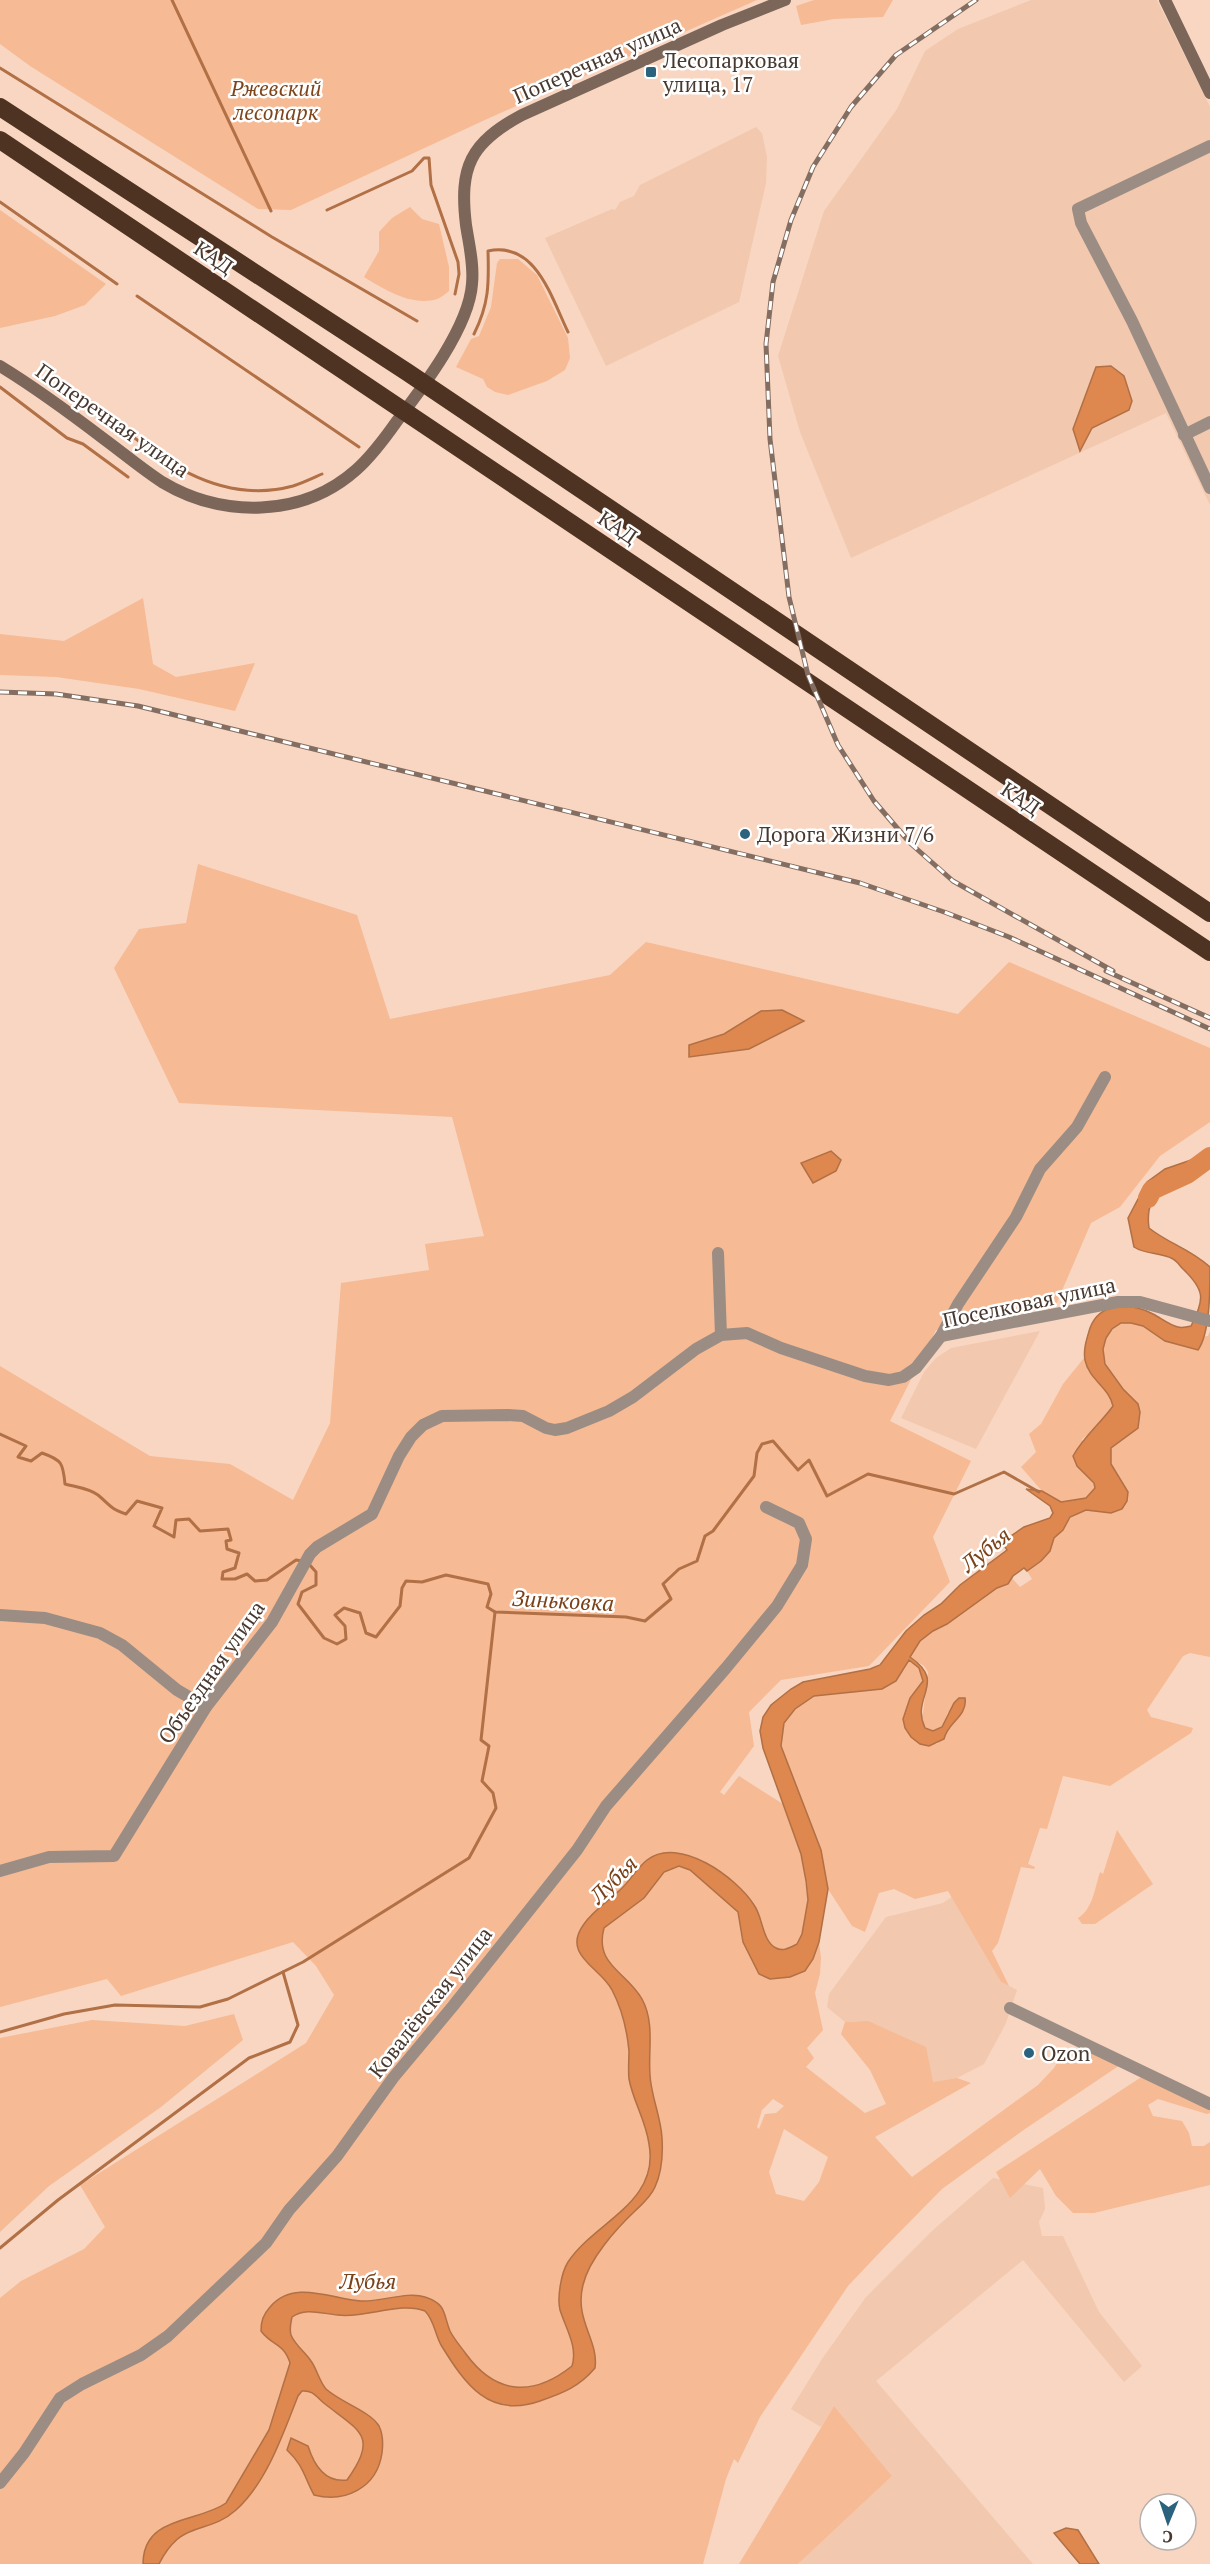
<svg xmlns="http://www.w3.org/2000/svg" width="1210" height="2564" font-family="'PT Serif',serif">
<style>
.built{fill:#f2c8af}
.green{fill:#f6ba95;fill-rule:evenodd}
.water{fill:#de874e;stroke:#b17045;stroke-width:1.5}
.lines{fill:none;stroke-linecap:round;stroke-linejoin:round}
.stream{stroke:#b17045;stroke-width:3}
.river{stroke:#de874e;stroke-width:20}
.street{stroke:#9b8d84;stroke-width:12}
.secondary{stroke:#7b6659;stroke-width:12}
.highway{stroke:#4f3322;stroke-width:18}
.rail-casing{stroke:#836e61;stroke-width:5}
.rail{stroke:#fff;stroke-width:3;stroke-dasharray:9;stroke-linecap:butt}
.poi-dot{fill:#2b627d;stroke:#fff;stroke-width:2}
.labels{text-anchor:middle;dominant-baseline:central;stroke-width:5;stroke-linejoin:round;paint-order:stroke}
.street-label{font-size:21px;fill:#473930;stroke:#fff}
.poi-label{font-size:21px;fill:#473930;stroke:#fff;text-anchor:start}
.park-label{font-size:21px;font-style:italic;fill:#7e451c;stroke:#fff}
.water-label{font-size:22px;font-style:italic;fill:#7b4219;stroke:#fff}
</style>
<rect width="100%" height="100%" fill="#f9d6c1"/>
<g class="built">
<path d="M1031 0H1157L1210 107V505L1166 413 851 558 800 432 778 356 824 211 897 109 925 51 958 29Z"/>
<path d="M756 127 762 133 767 157 766 183 739 302 606 366 545 238 612 209 615 210 620 202 634 196 640 185Z"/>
<path d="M1040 1331 976 1449 901 1418 924 1372 936 1358 951 1348Z"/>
<path d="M953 1896 1001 1982 1017 1990 1006 2023 984 2064 957 2078 933 2082 868 2021 845 2022 827 2007 829 1994 886 1917 943 1903Z"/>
<path d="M993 2178 1043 2188 1045 2209 1039 2222 1042 2236H1063L1099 2312 1142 2366 1124 2382 1023 2260 876 2381 1033 2564H798L892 2476 834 2406 821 2427 791 2409 822 2359 866 2297 933 2230Z"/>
</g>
<g class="green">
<path d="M0 0H757L487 119 291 210 258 209 30 66 0 44Z"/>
<path d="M814 0H893L883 17 834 19 801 25 796 6Z"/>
<path d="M410 207 422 219 439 224 449 267V291C446 293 441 298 437 299 412 307 384 289 364 277L379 251V232L392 218Z"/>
<path d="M0 210 106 284 85 305 55 316 0 328Z"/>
<path d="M500 259H518L537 275 568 338 570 358 565 370 547 381 508 395 495 392 487 387 483 379 456 367 471 339 479 336 491 307 497 263Z"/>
<path d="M143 598 153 664 176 677 255 663 235 711 139 689 56 677 0 675V634L64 641Z"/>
<path d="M198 864 357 915 390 1019 610 975 646 942 958 1014 1009 962 1210 1048V1122L1160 1156 1120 1207 1091 1223 1055 1307 936 1330 890 1421 971 1461 933 1537 950 1582 869 1666 781 1680 749 1712 754 1746 720 1792 724 1795 739 1776 783 1804 801 1854 808 1900 802 1934 797 1944C771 1958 768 1941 761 1919L739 1918 743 1942 813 1959 819 1942 821 1958 820 1974 815 1993 823 2030 807 2048 814 2058 806 2067 865 2113 886 2104 870 2070 841 2034 845 2022 868 2021 926 2047 933 2082 957 2078 971 2083 875 2137 912 2177 1038 2085 1054 2068 1064 2052 1087 2050 1123 2063 1025 2129 942 2189 883 2249 848 2286 760 2417 738 2463 734 2459 726 2479 703 2564H0V2298L21 2281 84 2249 105 2227 80 2185 306 2043 334 1995 316 1966 293 1942 121 1996 107 1979 0 2007V1366L150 1456 230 1464 293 1500 330 1423 341 1283 429 1270 425 1244 484 1236 452 1117 179 1103 114 968 139 929 186 923ZM773 2099 784 2106 776 2113 765 2114 759 2129 757 2127 762 2110ZM784 2129 828 2157 819 2182 804 2201 776 2194 769 2172Z"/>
<path d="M1121 1323H1131L1143 1326 1165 1341 1208 1336 1210 1331V1657L1190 1653 1183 1656 1147 1710 1151 1717 1193 1728 1191 1733 1110 1786 1063 1776 1047 1829 1040 1828 1028 1864 1035 1867 1034 1869 1021 1867 998 1943 992 1951 1009 1986 1001 1982 948 1891 915 1899 894 1889 879 1893 865 1932 852 1926 828 1889 821 1850 781 1746 784 1723 795 1709 814 1696 882 1689 904 1670 909 1660 919 1668 923 1681 910 1698 903 1719 920 1744H937L953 1724 948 1712 942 1727 933 1731 925 1728 922 1721 928 1672 924 1666 910 1657 920 1641 933 1631 947 1624 997 1588 1008 1584 1011 1577 1020 1587 1032 1579 1027 1571 1041 1561 1050 1551 1054 1538 1063 1530 1070 1517 1086 1510 1111 1513 1128 1492 1111 1464V1448L1123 1438 1138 1404C1115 1381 1082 1349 1121 1323Z"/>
<path d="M1084 1358 1094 1379 1111 1395 1113 1406C1106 1416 1092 1433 1082 1439L1089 1476 1094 1483 1095 1488 1086 1498 1061 1502 1042 1491 1021 1467 1036 1452 1029 1434 1041 1424 1063 1384Z"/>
<path d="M1117 1830 1153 1884 1095 1924H1082L1078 1918C1093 1909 1095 1887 1100 1872L1103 1874Z"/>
<path d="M234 2014 243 2040 161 2107 49 2186 0 2232V2038L92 2020 185 2026Z"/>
<path d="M1143 2076 1210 2108V2113L1207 2114 1158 2099 1148 2105 1153 2116 1182 2121 1189 2133 1192 2146H1204L1210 2142V2185L1094 2213H1073L1056 2196 1040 2169 1010 2198 996 2172Z"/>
<path d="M834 2406 892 2476 798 2564H739Z"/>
</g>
<g class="water">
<path d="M1111 366 1124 376 1132 401 1129 410 1092 428 1080 451 1073 429 1096 367Z"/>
<path d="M782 1010 804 1021 749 1049 689 1057V1045L724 1034 761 1011Z"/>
<path d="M1210 1149 1208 1167C1177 1177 1143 1186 1149 1228 1169 1244 1189 1248 1210 1267 1210 1291 1210 1333 1198 1350L1165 1341 1143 1326 1131 1323H1121L1112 1329 1106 1338 1103 1349 1105 1364 1123 1389 1138 1404 1140 1412 1138 1428 1111 1448V1464L1128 1492 1127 1501 1122 1509 1111 1513 1086 1510 1070 1517 1063 1530 1054 1538 1050 1551 1041 1561 1027 1571 1024 1568 1013 1576 1008 1584 997 1588 947 1624 933 1631 920 1641 910 1657C948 1683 910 1696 925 1728L933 1731 942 1727 954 1703 959 1698H965C968 1716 947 1723 944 1739L929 1746 920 1744 911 1737 905 1728 903 1719 910 1698 923 1681 919 1668 909 1660 896 1681 882 1689 814 1696 795 1709 784 1723 781 1746 821 1850 828 1889 819 1942 813 1959 805 1971 790 1977 770 1979 759 1974 743 1942 738 1912 690 1870 679 1866 664 1872 644 1898 604 1928C594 1965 627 1972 642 1999 655 2023 648 2050 650 2075 651 2096 661 2117 662 2138 663 2154 662 2172 655 2187 650 2198 643 2203 635 2211 616 2229 589 2259 583 2285 574 2320 599 2340 595 2368 579 2387 563 2393 540 2401 489 2419 465 2384 441 2345 435 2334 434 2320 425 2311 401 2301 364 2319 338 2315 322 2314 306 2307 292 2317 291 2323 289 2328 291 2335 295 2345 305 2352 311 2361 317 2369 319 2381 326 2389 340 2402 370 2411 379 2426 383 2434 383 2445 382 2453 377 2488 345 2503 314 2495 304 2476 303 2465 287 2450L291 2438 308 2446C314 2465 325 2483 347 2480 378 2436 361 2432 325 2404 317 2398 314 2390 302 2391L298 2396C283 2434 267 2482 236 2510 207 2536 182 2518 159 2564H143C143 2515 198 2523 226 2503L269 2430 290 2363C284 2343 272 2346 261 2331 261 2321 263 2315 270 2307 294 2279 331 2299 361 2301 381 2302 408 2291 425 2297 447 2304 443 2314 450 2331 454 2339 461 2347 466 2354 496 2395 533 2397 572 2366 578 2347 566 2329 560 2310 557 2298 561 2273 568 2262 594 2222 660 2203 649 2144 646 2121 633 2101 629 2079 628 2070 629 2060 629 2051 627 2030 622 2009 612 1990 600 1967 561 1955 584 1924 593 1911 608 1901 620 1890 630 1881 637 1868 647 1860 679 1835 737 1878 754 1905 763 1917 762 1941 776 1948 783 1952 791 1947 797 1944L802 1934 808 1900 806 1881 801 1854 763 1748 760 1731 763 1717 771 1705 791 1689 803 1682 870 1669 880 1665 906 1631 924 1615 941 1604 960 1585 1007 1550 1002 1542 1024 1527 1050 1518 1053 1513 1050 1506 1026 1489 1042 1491 1061 1502 1086 1498 1095 1488 1094 1483 1077 1466 1073 1456C1084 1436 1100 1424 1113 1406 1109 1387 1089 1380 1085 1360 1083 1349 1087 1338 1090 1328 1100 1301 1132 1303 1153 1314 1161 1318 1169 1325 1178 1327 1182 1328 1187 1327 1191 1326 1205 1299 1205 1290 1183 1269 1180 1266 1177 1261 1173 1259 1161 1252 1146 1255 1134 1247L1128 1218 1147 1182 1165 1169 1194 1159Z"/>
<path d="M831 1151 841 1160 836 1171 813 1183 801 1163Z"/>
<path d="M1066 2528 1078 2530 1099 2564H1080L1054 2533Z"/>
</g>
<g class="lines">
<g class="stream">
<path d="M172 0 271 211"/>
<path d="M0 68 272 237 417 321"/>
<path d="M0 202 117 284"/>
<path d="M327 210 412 171 424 158H429L431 185 458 262 459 274 455 294"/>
<path d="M137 296 359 447"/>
<path d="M474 334C489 304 489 284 488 251 536 241 551 297 568 332"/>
<path d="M0 387 67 438 83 444 128 477"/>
<path d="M82 395C142 444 208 509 293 486 303 483 313 478 322 474"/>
<path d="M0 1434 26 1446 18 1457 31 1461 42 1453C62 1460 63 1463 65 1484 76 1487 88 1488 98 1495 110 1505 109 1508 126 1514L137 1501 162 1508 154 1526 174 1537 176 1520 189 1519 200 1531 228 1529 231 1540 226 1541 227 1549 239 1553 235 1568 223 1572 222 1579H235L247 1574 255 1581 267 1580 296 1560 302 1561"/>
<path d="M308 1563 316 1572V1585L302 1592 298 1604 324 1638 337 1644 346 1639 345 1626 335 1615 344 1608 360 1613 366 1633 376 1637 400 1606 402 1588 406 1581 422 1582 446 1575 488 1584 491 1594 487 1607 495 1612 626 1617 645 1621 671 1599 663 1584 679 1569 697 1561 705 1536 713 1531 754 1476 757 1453 762 1444 773 1441 798 1470 809 1460 827 1496 868 1474 954 1494 1004 1472 1039 1492"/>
<path d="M0 2032 64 2014 115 2005 200 2007 228 1999 303 1962 469 1858 496 1808 493 1793 482 1781 489 1746 481 1740 495 1612"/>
<path d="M0 2248 58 2200 249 2058 290 2042 298 2025 283 1972"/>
</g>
<path class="river" d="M1148 1198 1152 1190 1187 1174 1210 1157"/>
<g class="street">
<path d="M1210 146 1078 209 1081 223 1132 321 1210 488"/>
<path d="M1184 435 1210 422"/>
<path d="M718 1253 721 1335"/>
<path d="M941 1336 1118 1302H1140L1210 1321"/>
<path d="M0 1615 45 1618 100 1633 122 1645 177 1690 206 1707"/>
<path d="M0 1871 49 1857 114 1856 206 1707 272 1622 310 1554 317 1547 372 1514 399 1456 411 1437 423 1425 442 1416 508 1415 523 1416 546 1428 555 1430 567 1428 609 1411 633 1397 696 1349 721 1335 747 1333 781 1348 865 1376 889 1380 903 1377 916 1368 941 1336 958 1304 1016 1217 1040 1169 1077 1127 1105 1077"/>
<path d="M1010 2008 1210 2104"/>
<path d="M0 2483 24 2453 60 2398 82 2384 141 2355 168 2336 266 2243 289 2210 337 2156 393 2078 453 2006 577 1850 606 1806 726 1668 777 1606 802 1565 806 1539 799 1523 766 1507"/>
</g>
<g class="secondary">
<path d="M1165 0 1210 93"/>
<path d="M0 366C36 388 70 413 104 439 123 453 142 469 162 482 222 518 302 518 356 470 372 456 385 438 397 421 423 387 469 327 472 284 474 264 469 245 466 225 459 167 470 143 522 115L722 25 785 0"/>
</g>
<g class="highway">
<path d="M0 107 407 372 1210 913"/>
<path d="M0 140 1210 952"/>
</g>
<defs>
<g id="rail">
<path d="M976 0 896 55 851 107 813 167 791 220 773 282 766 344 770 439 789 597 808 675 838 745 874 801 910 843 953 881 1113 971"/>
<path d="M0 692 56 694 138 706 860 883 947 913 1009 937 1210 1029"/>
<path d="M1106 971 1210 1018"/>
</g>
</defs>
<use href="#rail" class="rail-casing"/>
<use href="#rail" class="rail"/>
</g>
<g class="poi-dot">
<rect x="645" y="66" width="12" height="12" rx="3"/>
<circle cx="745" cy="834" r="6"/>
<circle cx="1029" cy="2053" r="6"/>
</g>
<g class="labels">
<g class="street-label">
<text transform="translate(597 60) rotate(-24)">Поперечная улица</text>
<text transform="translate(214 257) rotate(34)">КАД</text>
<text transform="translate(113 420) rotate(35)">Поперечная улица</text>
<text transform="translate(618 527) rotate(34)">КАД</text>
<text transform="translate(1021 798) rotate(34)">КАД</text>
<text transform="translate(1029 1302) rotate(-12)">Поселковая улица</text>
<text transform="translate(211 1672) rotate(-55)">Объездная улица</text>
<text transform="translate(430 2002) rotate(-52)">Ковалёвская улица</text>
</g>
<g class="poi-label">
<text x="663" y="60">Лесопарковая<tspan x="663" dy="24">улица, 17</tspan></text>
<text x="757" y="834">Дорога Жизни 7/6</text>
<text x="1041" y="2053">Ozon</text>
</g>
<g class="park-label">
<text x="276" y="88">Ржевский<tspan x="276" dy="24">лесопарк</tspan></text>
</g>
<g class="water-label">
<text transform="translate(985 1549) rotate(-39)">Лубья</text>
<text transform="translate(563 1600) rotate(3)">Зиньковка</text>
<text transform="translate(613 1879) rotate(-45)">Лубья</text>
<text x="368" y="2280">Лубья</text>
</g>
</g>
<g transform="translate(1168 2522) rotate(182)"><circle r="28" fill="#ffffff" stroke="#b5b0ac" stroke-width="1.5"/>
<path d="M0-4.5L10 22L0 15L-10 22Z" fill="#2b627d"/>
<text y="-9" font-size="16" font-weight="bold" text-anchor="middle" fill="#473930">С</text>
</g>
</svg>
